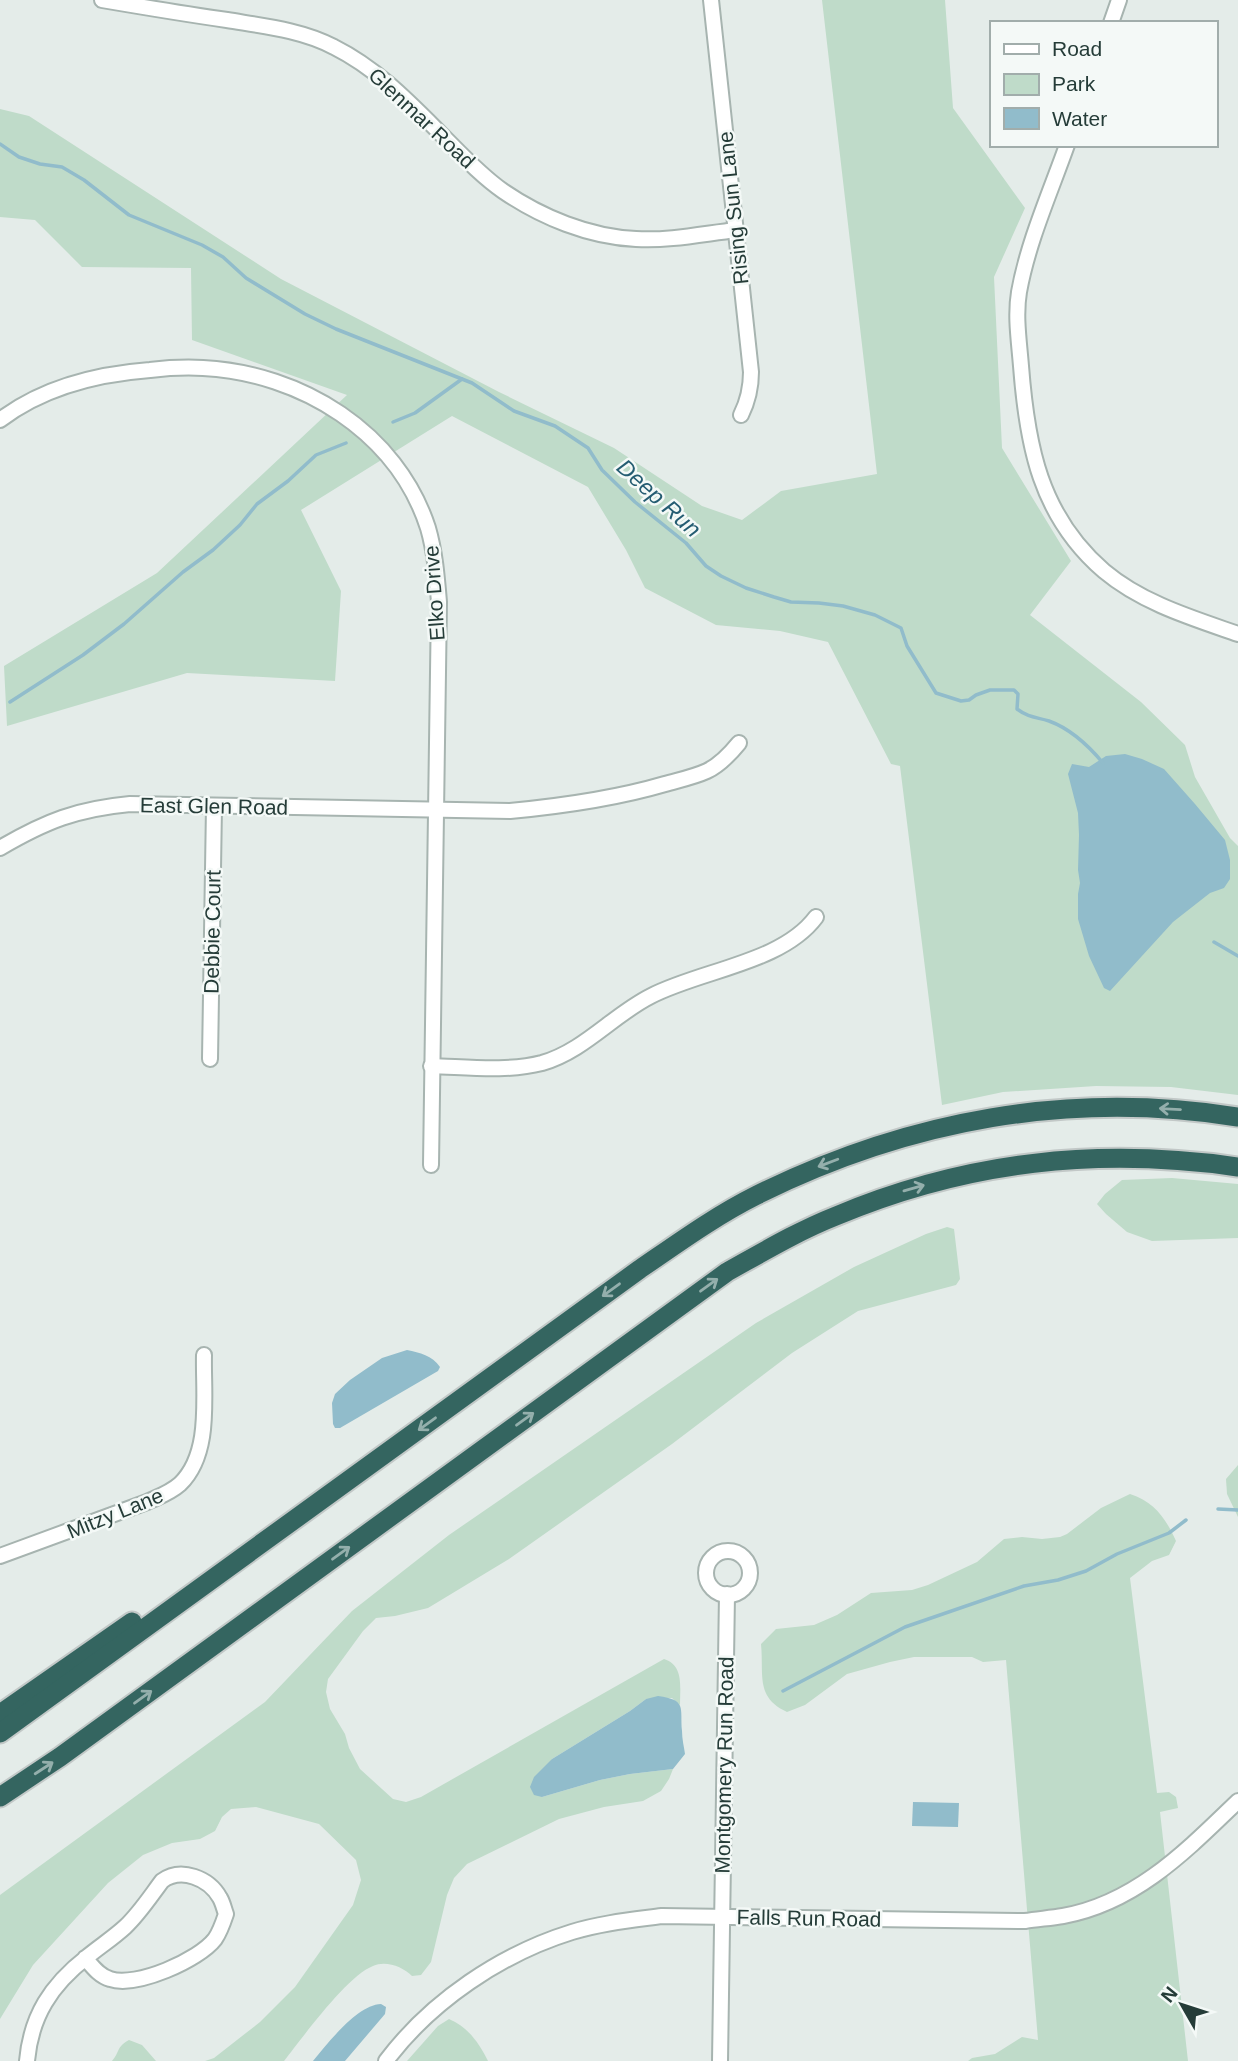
<svg xmlns="http://www.w3.org/2000/svg" width="1238" height="2061" font-family="Helvetica,sans-serif">
<style>
.green{fill:#bfdbc9}
.water{fill:#91bccb}
.lines{fill:none;stroke-linecap:round;stroke-linejoin:round}
.stream{stroke:#91bccb;stroke-width:3.5}
.minor-casing{stroke:#a7b4b0;stroke-width:18}
.highway-casing{stroke:#c2c8c7;stroke-width:23}
.minor{stroke:#fff;stroke-width:14}
.highway{stroke:#346560;stroke-width:19}
.oneway{stroke:#94afac}
.labels{text-anchor:middle;dominant-baseline:central;stroke-width:5;stroke-linejoin:round;paint-order:stroke}
.street-label{font-size:21px;fill:#253c38;stroke:#f4f9f7}
.water-label{font-size:23px;font-style:italic;fill:#255d72;stroke:#f4f9f7}
</style>
<rect width="100%" height="100%" fill="#e4ece9"/>
<g class="green">
<path d="M822 0H945L953 108 1025 208 994 277 1002 448 1071 561 1030 615 1141 702 1185 745 1195 777 1230 838 1238 846V1095L1171 1087 1096 1086 1003 1092 942 1105 900 766 891 764 828 642 780 631 716 625 645 588 626 550 588 487 452 416 301 510 341 591 335 681 187 673 7 726 4 666 157 573 347 395 192 340 191 268 82 267 35 220 0 217V109L29 116 281 279 499 392 614 448 702 506 742 520 781 491 877 474Z"/>
<path d="M1172 1178 1238 1184V1238L1152 1241 1127 1232 1106 1214 1097 1204 1105 1194 1122 1180Z"/>
<path d="M947 1227 954 1229 960 1279 956 1285 858 1311 792 1353 672 1444 509 1559 428 1608 395 1616 376 1618 363 1631 328 1679 326 1692 330 1709 345 1734 349 1748 360 1769 393 1799 406 1802 421 1797 664 1659C684 1665 680 1687 680 1705L672 1698 646 1699 630 1711 552 1759 542 1797 600 1780 630 1774 673 1769 669 1779 661 1791 643 1801 604 1807 559 1819 467 1864 454 1878 447 1895 431 1962 421 1975 412 1976C403 1967 386 1960 373 1966 347 1976 303 2037 284 2061H205L214 2058 260 2022 295 1987 353 1905 361 1880 356 1860 319 1824 256 1807 231 1809 222 1817 215 1831 200 1839 172 1843 143 1855 108 1883 33 1965 0 2019V1895L265 1702 352 1611 449 1535 756 1323 854 1267 926 1234Z"/>
<path d="M1238 1465V1517L1227 1494 1226 1479Z"/>
<path d="M1130 1494C1155 1502 1166 1519 1176 1541L1169 1555 1152 1561 1130 1578 1157 1793 1169 1792 1176 1797 1178 1808 1160 1812 1188 2061H968L972 2058 995 2054 1022 2037 1038 2040 1006 1660 983 1662 972 1657H914L890 1662 847 1674 805 1705 787 1712C755 1697 764 1675 761 1644L776 1629 814 1625 837 1615 871 1593 912 1590 928 1585 977 1562 1004 1539 1022 1537 1042 1539 1060 1537 1067 1534 1101 1508Z"/>
<path d="M449 2019C468 2027 479 2043 488 2061H407L438 2026Z"/>
<path d="M129 2040 142 2045 156 2061H112C120 2052 116 2047 129 2040Z"/>
</g>
<g class="water">
<path d="M1125 754 1142 759 1164 769 1195 804 1225 840 1230 860V879L1224 888 1210 893 1173 922 1110 991 1104 988 1089 956 1078 919V894L1080 883 1078 870 1079 835 1078 813 1068 774 1072 764 1089 767 1106 756Z"/>
<path d="M407 1350C420 1353 432 1355 440 1367L438 1371 340 1428H335L333 1424 332 1403 335 1394 350 1380 382 1358Z"/>
<path d="M658 1696C687 1700 680 1707 682 1731 682 1739 684 1747 685 1754L673 1769 630 1774 600 1780 542 1797 534 1795 530 1787 534 1777 552 1759 630 1711 646 1699Z"/>
<path d="M913 1802 959 1803 958 1827 912 1826Z"/>
<path d="M381 2004 386 2007 385 2014 345 2061H313C328 2043 357 2005 381 2004Z"/>
</g>
<g class="lines">
<g class="stream">
<path d="M0 144 19 157 40 164 62 167 84 180 129 215 202 245 223 257 246 278 305 314 336 329 472 383 514 411 555 426 588 448 602 470 635 502 686 543 706 566 721 576 746 588 774 597 791 602 819 603 843 606 875 615 901 628 907 646 936 693 961 701 969 700 976 695 990 690H1014L1018 694 1017 709C1029 718 1036 717 1049 721 1071 729 1088 745 1103 763"/>
<path d="M393 422 415 413 462 379"/>
<path d="M10 702 83 655 124 624 183 572 213 550 240 525 257 504 288 481 316 455 346 443"/>
<path d="M1214 942 1238 956"/>
<path d="M1218 1509 1238 1510"/>
<path d="M783 1691 905 1627 1024 1586 1058 1580 1086 1571 1117 1554 1169 1533 1186 1520"/>
</g>
<defs>
<g id="minor">
<path d="M102 0C143 7 185 14 227 20 263 26 302 30 334 47 376 68 408 101 440 133 460 153 480 175 503 191 541 217 589 237 636 239 669 241 702 234 736 230"/>
<path d="M711 0 751 372C751 388 748 401 741 415"/>
<path d="M1111 23 1119 0"/>
<path d="M1067 145C1050 193 1028 242 1019 292 1015 316 1019 341 1021 366 1027 445 1040 516 1104 571 1142 603 1192 618 1238 634"/>
<path d="M0 420C42 388 97 374 150 370 167 368 185 367 203 368 301 373 397 432 428 528 435 552 437 578 439 602L431 1165"/>
<path d="M0 848C46 821 77 809 130 804L510 811C563 806 614 799 665 784 679 780 694 777 707 771 720 765 730 754 739 743"/>
<path d="M210 1059 214 806"/>
<path d="M431 1066C467 1067 507 1072 542 1063 584 1051 613 1015 651 996 701 970 782 963 816 917"/>
<circle cx="728" cy="1573" r="22"/>
<path d="M0 1556 147 1502C158 1497 170 1493 180 1484 212 1453 203 1396 204 1355"/>
<path d="M27 2061C31 2016 51 1985 87 1957 99 1947 113 1938 125 1927 139 1914 150 1897 162 1881 181 1867 209 1878 220 1898 223 1903 224 1909 226 1914 223 1923 220 1932 215 1939 199 1960 136 1988 110 1979 99 1976 92 1966 85 1958"/>
<path d="M386 2061C431 2001 501 1954 572 1932 601 1923 632 1920 662 1916L1025 1921C1038 1919 1051 1918 1063 1916 1136 1903 1187 1850 1238 1801"/>
<path d="M720 2061 727 1594"/>
</g>
<g id="highway">
<path d="M0 1714 132 1622"/>
<path d="M0 1733 640 1269C678 1243 715 1216 757 1195 908 1120 1071 1090 1238 1117"/>
<path d="M0 1797 60 1757 727 1272C763 1252 798 1231 836 1216 967 1161 1098 1147 1238 1167"/>
</g>
</defs>
<use href="#minor" class="minor-casing"/>
<use href="#highway" class="highway-casing"/>
<use href="#minor" class="minor"/>
<use href="#highway" class="highway"/>
</g>
<defs><path id="oneway-shaft" d="M-6 0H5M1.5-3L5.5 0L1.5 3" fill="none" stroke-width="1.6" stroke-linecap="round" stroke-linejoin="round" transform="scale(1.75)"/></defs>
<g class="oneway">
<use href="#oneway-shaft" transform="translate(1170 1109) rotate(-177)"/>
<use href="#oneway-shaft" transform="translate(828 1163) rotate(159)"/>
<use href="#oneway-shaft" transform="translate(914 1188) rotate(-16)"/>
<use href="#oneway-shaft" transform="translate(709 1285) rotate(-36)"/>
<use href="#oneway-shaft" transform="translate(611 1290) rotate(144)"/>
<use href="#oneway-shaft" transform="translate(525 1419) rotate(-36)"/>
<use href="#oneway-shaft" transform="translate(427 1424) rotate(144)"/>
<use href="#oneway-shaft" transform="translate(341 1553) rotate(-36)"/>
<use href="#oneway-shaft" transform="translate(143 1697) rotate(-36)"/>
<use href="#oneway-shaft" transform="translate(44 1768) rotate(-33)"/>
</g>
<g class="labels">
<g class="street-label">
<text transform="translate(422 118) rotate(43)">Glenmar Road</text>
<text transform="translate(733 208) rotate(-96)">Rising Sun Lane</text>
<text transform="translate(434 593) rotate(-94)">Elko Drive</text>
<text transform="translate(214 806) rotate(1)">East Glen Road</text>
<text transform="translate(212 932) rotate(-89)">Debbie Court</text>
<text transform="translate(115 1513) rotate(-22)">Mitzy Lane</text>
<text transform="translate(724 1765) rotate(-89)">Montgomery Run Road</text>
<text transform="translate(809 1918) rotate(1)">Falls Run Road</text>
</g>
<g class="water-label">
<text transform="translate(659 498) rotate(42)">Deep Run</text>
</g>
</g>
<rect x="990" y="21" width="228" height="126" fill="#f4f9f7" stroke="#a1adab" stroke-width="2"/>
<rect x="1004" y="44" width="35" height="10" fill="#ffffff" stroke="#a1adab" stroke-width="2"/>
<text x="1052" y="56" font-size="21" fill="#253c38">Road</text>
<rect x="1004" y="74" width="35" height="21" fill="#bfdbc9" stroke="#a1adab" stroke-width="2"/>
<text x="1052" y="91" font-size="21" fill="#253c38">Park</text>
<rect x="1004" y="108" width="35" height="21" fill="#91bccb" stroke="#a1adab" stroke-width="2"/>
<text x="1052" y="126" font-size="21" fill="#253c38">Water</text>
<g transform="translate(1182 2005) rotate(309)" stroke="#f4f9f7" stroke-width="5" paint-order="stroke">
<path d="M0-5L12 26L0 18L-12 26Z" fill="#253c38"/>
<text y="-10" font-size="19" font-weight="bold" text-anchor="middle" fill="#253c38">N</text>
</g>
</svg>
